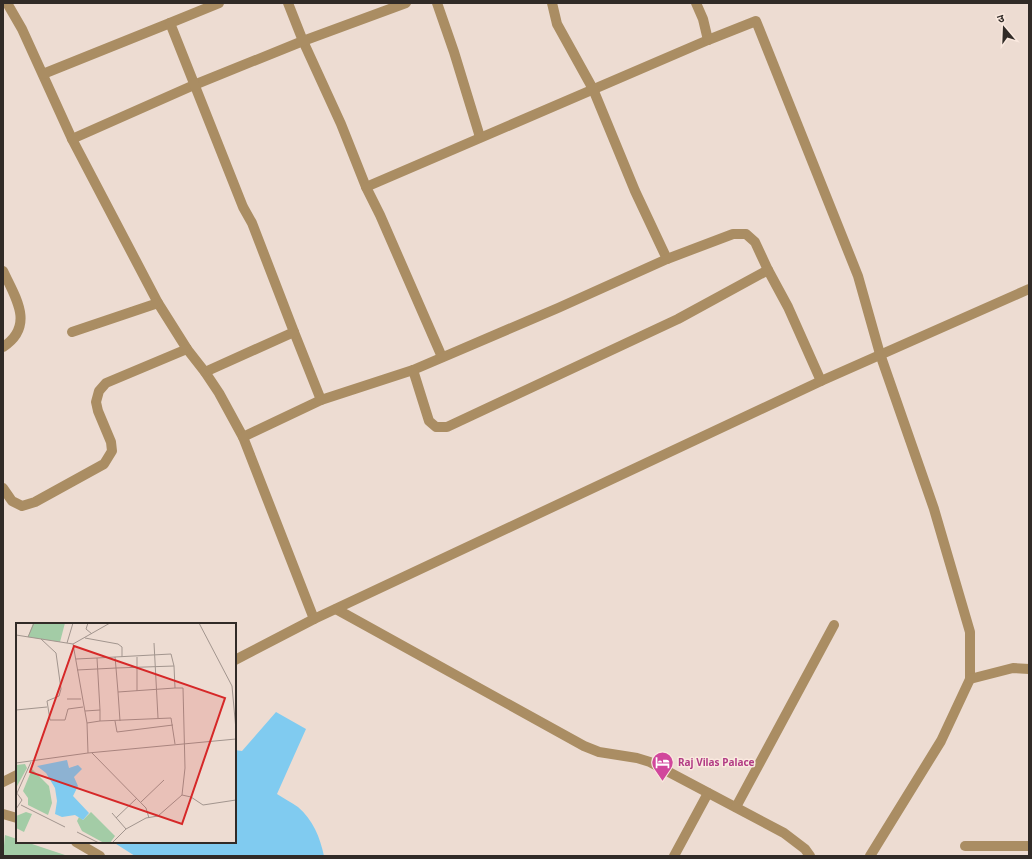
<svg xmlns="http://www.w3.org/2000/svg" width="1032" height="859" font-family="'Noto Sans','Noto Sans Devanagari',sans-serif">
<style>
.green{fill:#a3cca6}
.water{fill:#80cbf0}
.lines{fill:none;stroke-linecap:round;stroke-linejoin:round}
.minor{stroke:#aa8d63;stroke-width:10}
.labels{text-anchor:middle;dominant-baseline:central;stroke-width:3;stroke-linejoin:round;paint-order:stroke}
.hotel-label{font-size:10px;font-weight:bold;fill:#b23c85;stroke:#fae9df;text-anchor:start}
.inset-road{fill:none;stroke:#a2958e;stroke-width:1}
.view{fill:#d62828;fill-opacity:0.15;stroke:#d62828;stroke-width:2}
.inset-edge{fill:none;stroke:#312b27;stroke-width:2}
</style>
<rect width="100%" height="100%" fill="#eddcd2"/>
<path class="green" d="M5 835 17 839V842H26L68 856H3Z"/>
<path class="water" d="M276 712 306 729 277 794C283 798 291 802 298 807 313 820 320 837 324 856H135L113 842H235V750L242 751Z"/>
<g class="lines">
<g class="minor">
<path d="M7 3 22 29 72 139 158 303 187 349 205 372 219 393 243 437 314 619"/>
<path d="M288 3 303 41 341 124 366 187 708 40 703 19 696 3"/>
<path d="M437 3 454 52 480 137"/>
<path d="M552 3 557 24 593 89 635 191 667 259"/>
<path d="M708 40 756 21 858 276 880 354 934 509 970 632V679L941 741 870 856"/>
<path d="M43 74 170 23"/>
<path d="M72 139 194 85 303 41 406 3"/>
<path d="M366 187 380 215 442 357"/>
<path d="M3 271C16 298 35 326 3 347"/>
<path d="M72 332 158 303"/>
<path d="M294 332 321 400 413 370 558 308 667 259 733 234H746L755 242 768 270 788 307 821 381"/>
<path d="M413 370 429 421 436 427H447L678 319 768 270"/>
<path d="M205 372 294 332 252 223 243 207 170 23 219 3"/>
<path d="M243 437 321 400"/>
<path d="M3 488 12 501 22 506 35 502 104 464 112 451 111 442 98 411 96 402 99 391 106 383 187 349"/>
<path d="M336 609 584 746 599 752 637 758 650 762 784 833 805 849 810 856"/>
<path d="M235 660 314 619 821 381 1029 289"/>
<path d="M970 679 1013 668 1029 669"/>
<path d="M3 782 17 775"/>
<path d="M736 807 834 625"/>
<path d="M3 814 17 818"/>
<path d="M76 842 100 856"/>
<path d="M965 846H1029"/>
<path d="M674 856 708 793"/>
</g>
</g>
<defs>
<symbol id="hotel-pin" viewBox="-11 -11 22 30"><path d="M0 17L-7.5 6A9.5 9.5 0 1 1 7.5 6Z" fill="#d1479c" stroke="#fae9df"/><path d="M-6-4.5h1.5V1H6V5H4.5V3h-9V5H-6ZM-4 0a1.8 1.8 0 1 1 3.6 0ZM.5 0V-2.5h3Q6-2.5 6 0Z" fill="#fff"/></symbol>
</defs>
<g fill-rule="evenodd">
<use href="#hotel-pin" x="650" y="750" width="25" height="34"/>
</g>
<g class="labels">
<g class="hotel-label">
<text x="678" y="762">Raj Vilas Palace</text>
</g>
</g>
<g transform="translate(16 623)">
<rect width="220" height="220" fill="#eddcd2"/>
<path d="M17 0H49L44 19 12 14ZM9 141 11 145 0 165V142ZM16 146 33 163 36 180 32 192 12 182V175L7 168ZM10 189 16 191 8 209 0 205V193ZM75 189 99 213 94 220H88L66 208 61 198 63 194 67 197Z" fill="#a3cca6"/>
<path d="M51 137 53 145 62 142 66 146 58 154 62 163 57 173 73 190 67 197 59 192 46 194 39 191 41 178 39 165 30 150 21 143Z" fill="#80cbf0"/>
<path class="inset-road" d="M72 0 70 6 76 11M183 0 216 63 220 107M0 12 57 21 94 0M12 14 18 0M69 15 102 21 106 24V34M25 16 40 30 45 66 43 73 31 78 34 97H49L52 86 67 84M51 20 57 0M138 20 142 95M57 21 71 100 72 130M121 34V68M60 36 81 35M61 47 100 45 158 43 159 65 102 69 100 45 99 34 155 31 158 43M102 69 104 98M51 76H65M0 87 31 84M84 87V98L155 95 159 121M69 88 84 87 81 35 99 34M99 98 101 109 157 102M71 100 84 98M76 130 130 185 133 195M0 140 72 130 220 116M0 169 6 177 0 186M1 170 15 139M166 172 175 174 187 182 220 177M125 179 148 157M5 182 49 204M96 190 110 206M100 195 121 175M61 209 83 220M96 220 110 206 130 195 142 193 166 172 169 145 167 65H159"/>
<path class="view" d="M58 23 209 75 166 201 14 149Z"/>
<rect width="220" height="220" class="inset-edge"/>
</g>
<rect width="1032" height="859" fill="none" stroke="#312b27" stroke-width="8"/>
<g transform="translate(1004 28) rotate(341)" stroke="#fae9df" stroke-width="3" paint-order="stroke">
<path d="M0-3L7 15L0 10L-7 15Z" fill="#312b27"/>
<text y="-6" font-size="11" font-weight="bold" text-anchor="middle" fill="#312b27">उ</text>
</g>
</svg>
